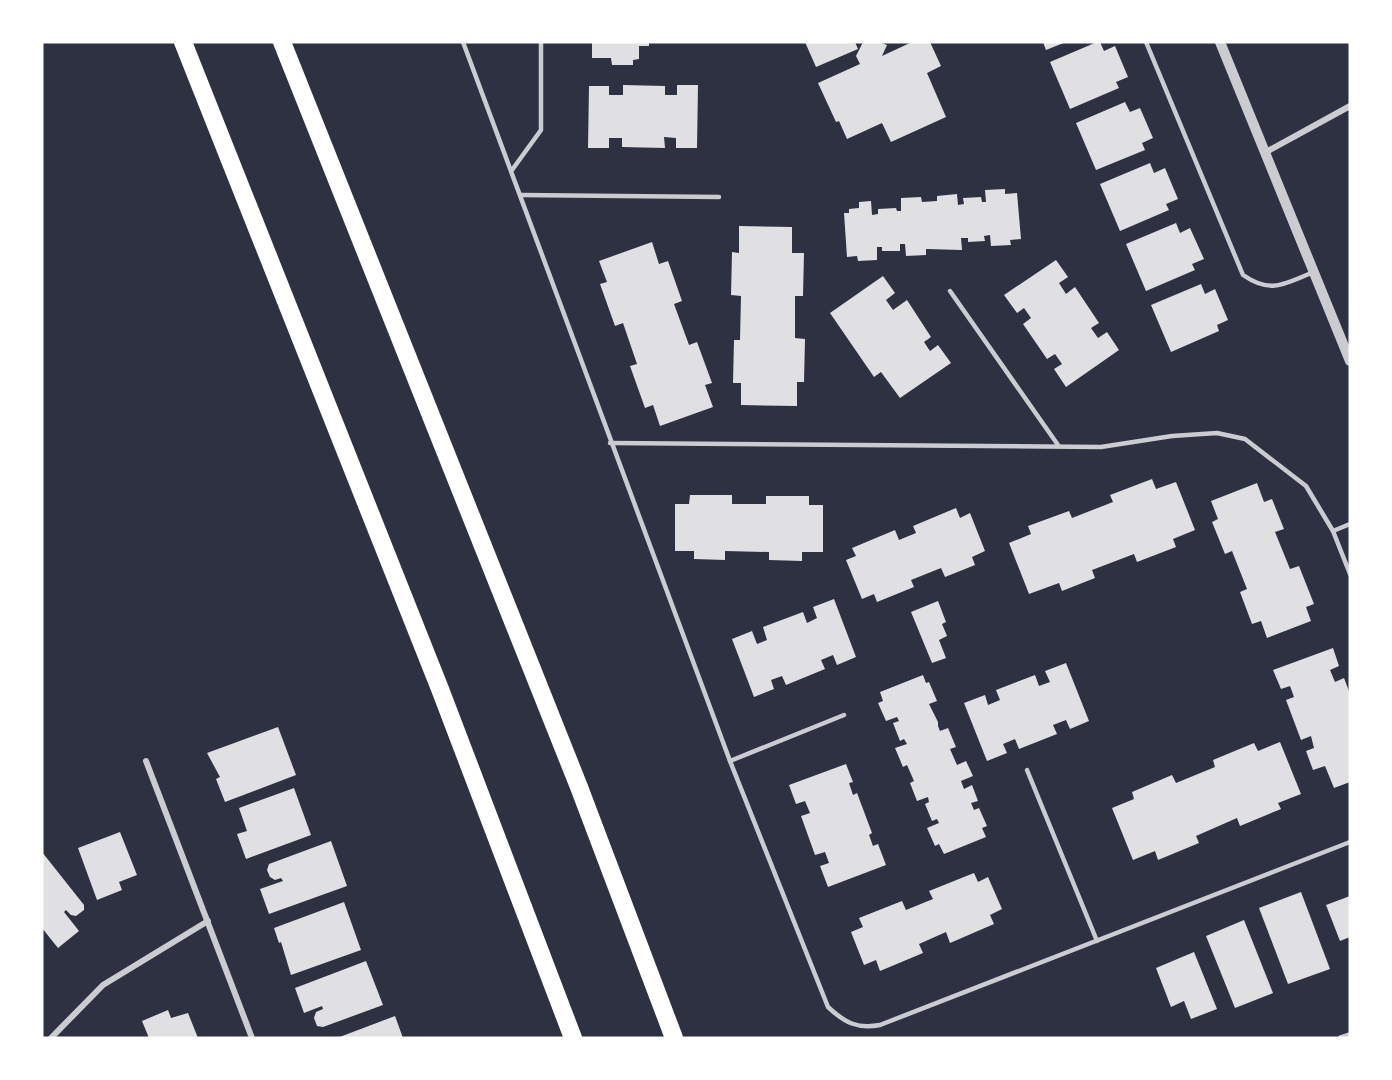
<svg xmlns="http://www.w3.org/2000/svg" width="1392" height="1080" font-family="Figtree,sans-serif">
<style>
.building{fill:#e0e0e3}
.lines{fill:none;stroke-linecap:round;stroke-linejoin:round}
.service{stroke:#caccd0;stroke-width:4.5}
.minor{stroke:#caccd0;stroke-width:6}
.tertiary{stroke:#caccd0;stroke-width:10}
.motorway{stroke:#fff;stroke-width:18}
</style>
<rect width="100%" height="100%" fill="#2d3142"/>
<g class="building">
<path d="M592 42H649V46H639V59L633 60V65H612L611 58H592Z"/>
<path d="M805 42H855L858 49 816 67Z"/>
<path d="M863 42H879L887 45 882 56 912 42H930L941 66 927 73 946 117 891 142 882 123 847 139 839 121 836 122 818 83 860 64 856 56Z"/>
<path d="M1043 42H1066L1046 50Z"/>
<path d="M1097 42H1100L1104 51 1115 46 1128 77 1116 82 1119 88 1070 109 1050 62Z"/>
<path d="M623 85 665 86V95H677V85H698L697 148H676V138L664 137 665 148 622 147V138H609V148H588L589 86H609V95H623Z"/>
<path d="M1125 102 1130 112 1140 108 1153 138 1142 143 1145 150 1096 170 1076 123Z"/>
<path d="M1150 163 1154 173 1165 168 1178 199 1166 204 1169 210 1120 231 1100 184Z"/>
<path d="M1005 189V194L1017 193 1021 239 1010 240 1011 245 991 246 990 235 984 236 985 241 968 242V238H961L962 250 926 249V255L906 256 905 244H900V251H882V247H877V260L858 261 857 256 847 257 844 213H849V209L859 208V202L871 201 872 215 878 214V209L896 208 897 211H901V198L921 197 922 202 937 201V196L957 194 958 205 964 204 963 198 981 197 982 202H986L985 190Z"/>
<path d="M1176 223 1180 233 1190 228 1204 259 1192 264 1195 270 1146 291 1126 244Z"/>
<path d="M739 226 792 227V253H804L803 296H795V338L805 339 804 382H797V406L741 405V383H733L734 340H740L741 296 731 295 732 252 739 253Z"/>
<path d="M652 242 659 264 668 261 682 301 674 304 689 345 697 342 712 383 705 385 713 407 660 426 653 405 645 408 630 366 637 364 623 323 615 326 600 284 607 282 599 261Z"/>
<path d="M1056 260 1068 277 1059 283 1066 294 1075 287 1099 323 1091 328 1098 338 1107 332 1119 350 1066 387 1054 369 1062 364 1055 354 1047 359 1023 324 1031 318 1024 308 1017 313 1004 295Z"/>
<path d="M883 276 895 293 886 300 893 310 907 300 931 337 924 342 930 351 938 345 951 363 900 398 881 372 874 377 830 313Z"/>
<path d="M1201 284 1205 294 1215 289 1228 320 1217 325 1219 331 1171 352 1151 305Z"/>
<path d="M1152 479 1156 489 1176 482 1195 530 1173 539 1176 547 1137 562 1134 554 1092 570 1095 578 1062 591 1059 583 1029 594 1009 543 1031 534 1028 526 1069 511 1072 518 1113 502 1110 495Z"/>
<path d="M1257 483 1264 502 1272 499 1284 529 1275 532 1290 569 1299 566 1314 604 1306 607 1311 621 1267 638 1261 621 1252 624 1240 592 1247 589 1232 551 1225 554 1212 522 1218 519 1211 501Z"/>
<path d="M690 495H732V504H766V496H809V505H823V552H802V561L769 560V552L725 551V560L694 559V551H675V504H689Z"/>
<path d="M956 508 960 518 970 513 985 551 972 557 975 565 945 577 941 568 911 580 914 587 877 602 874 594 862 599 846 560 856 556 852 548 895 530 899 540 916 533 913 526Z"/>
<path d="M834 599 856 657 837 665 833 655 821 660 825 669 786 685 782 676 771 680 774 689 754 697 732 639 752 631 757 644 767 640 763 627 803 612 807 623 817 618 813 607Z"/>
<path d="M938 601 946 622 942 624 947 636 939 640 946 658 932 663 911 612Z"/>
<path d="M1333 648 1339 666 1330 670 1335 682 1344 678 1350 694V782L1334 788 1325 766 1313 770 1306 751 1314 748 1311 736 1301 740 1286 700 1294 697 1290 686 1281 689 1273 670Z"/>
<path d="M1066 663 1089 721 1070 729 1066 720 1053 725 1057 734 1019 749 1015 739 1003 744 1007 753 987 761 964 703 985 695 988 705 1000 700 996 690 1035 675 1039 686 1050 682 1045 671Z"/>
<path d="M923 675 926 683 929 682 937 701 929 704 938 722V726L940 731 948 728 956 747 950 749 957 765 966 761 973 776 961 781 964 789 972 785 978 801 971 803 974 810 979 808 987 826 982 828 986 837 944 854 939 844 935 846 927 828 939 823 937 819 932 821 925 804 929 802 928 797 917 801 910 783 914 781 907 765 903 767 895 748 907 744 904 739 900 741 893 723 899 721 897 717 886 721 878 703 883 701 880 692Z"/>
<path d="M278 727 296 775 225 802 216 779 220 777 207 753Z"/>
<path d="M1280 742 1301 794 1278 803 1281 809 1240 826 1237 818 1196 836 1199 843 1158 860 1155 851 1133 860 1112 808 1134 799 1132 792 1172 775 1176 783 1215 767 1213 760 1254 743 1258 751Z"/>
<path d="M846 764 853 782 849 783 853 795 857 793 872 833 869 835 873 846 878 844 886 865 828 887 820 866 829 863 825 852 815 855 801 816 810 813 805 801 796 804 789 785Z"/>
<path d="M294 788 311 835 246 859 237 834 247 831 239 808Z"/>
<path d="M120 832 137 875 119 882 122 890 97 900 78 848Z"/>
<path d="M331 841 347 886 269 914 260 889 283 881 281 878 275 880 270 877 267 870 269 864Z"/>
<path d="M42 852 84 905V910L76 916 71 915 66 910 64 912 79 931 58 948 42 928Z"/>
<path d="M974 873 978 882 988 877 1002 909 990 915 994 924 950 943 946 932 919 944 923 953 880 971 876 960 864 965 851 932 863 927 859 918 902 901 906 910 933 899 929 891Z"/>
<path d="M1301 892 1330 969 1288 984 1259 908Z"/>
<path d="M1350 896V937L1340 941 1326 905Z"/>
<path d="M344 902 361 950 291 975 281 942 279 943 274 928Z"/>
<path d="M1244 920 1273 993 1235 1008 1206 936Z"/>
<path d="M1194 952 1217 1009 1191 1019 1184 1001 1171 1007 1156 968Z"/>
<path d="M366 961 383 1005 323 1027 317 1026 314 1018 316 1012 323 1009 322 1006 304 1013 295 988Z"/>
<path d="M168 1010 171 1018 188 1013 198 1038H149L142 1021Z"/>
<path d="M395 1016 403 1038H337Z"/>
</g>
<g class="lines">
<g class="service">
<path d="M463 42 730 761 828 1007C845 1023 857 1029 880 1025L1350 842"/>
<path d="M1146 42 1243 275C1272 295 1285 283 1314 272"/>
<path d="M512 170 541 130V42"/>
<path d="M521 195 719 197"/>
<path d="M950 291 1058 445"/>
<path d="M610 443 1101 447 1172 436 1217 433 1245 439 1306 486 1333 531 1350 574"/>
<path d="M1333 531 1350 524"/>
<path d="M730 761 844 715"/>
<path d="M1027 770 1097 941"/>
</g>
<g class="minor">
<path d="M1266 152 1350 106"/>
<path d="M146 761 252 1038"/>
<path d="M51 1038 103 985 208 921"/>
<path d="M1341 1038 1350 1035"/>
</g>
<path class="tertiary" d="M1220 42 1350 361"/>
<g class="motorway">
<path d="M183 42 440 689 573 1038"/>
<path d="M282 42 579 787 674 1038"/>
</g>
</g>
<rect width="1392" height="1080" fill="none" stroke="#ffffff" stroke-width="87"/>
</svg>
